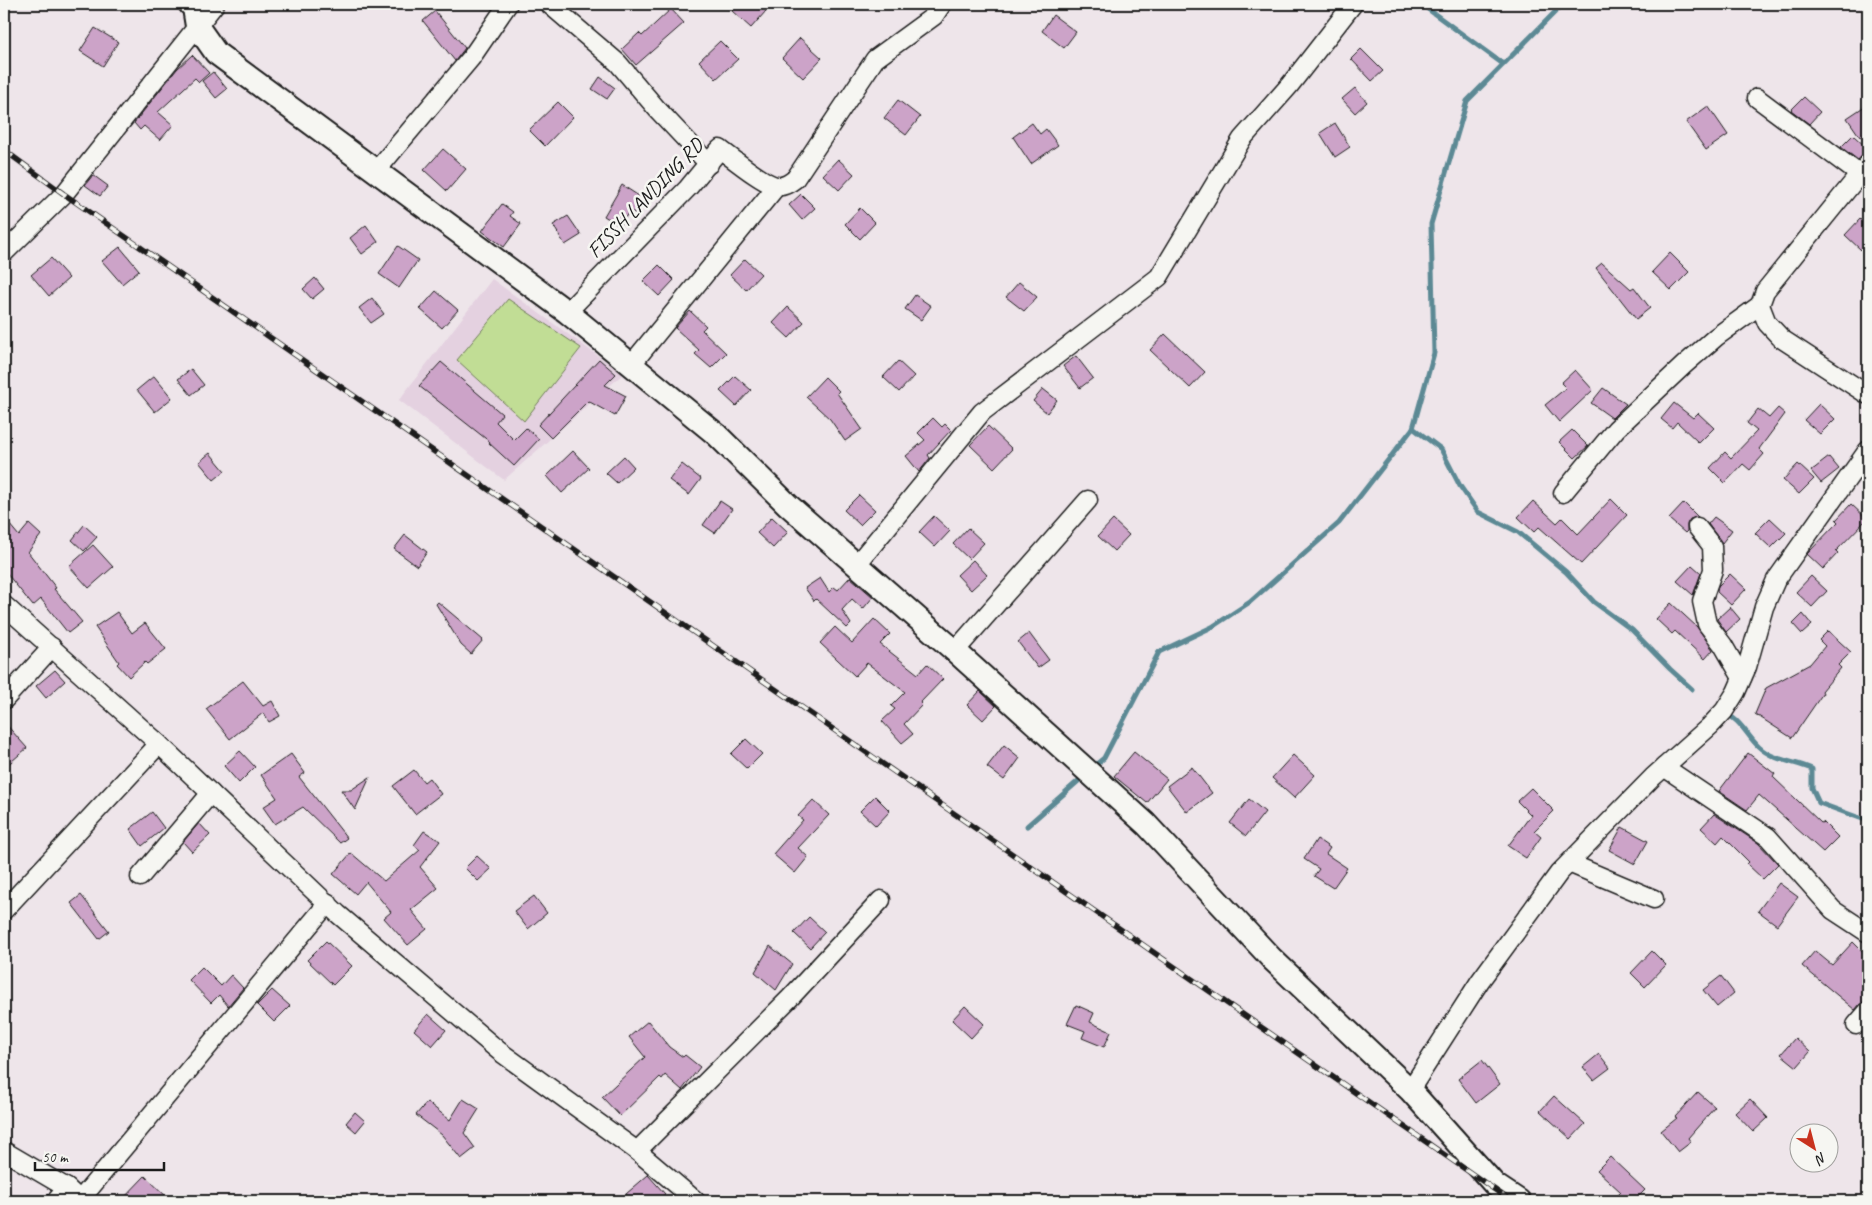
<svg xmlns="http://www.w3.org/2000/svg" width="1872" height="1205" font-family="Caveat,sans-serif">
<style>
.built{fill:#e4d1e0}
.green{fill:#c1dd95;stroke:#6e7c58}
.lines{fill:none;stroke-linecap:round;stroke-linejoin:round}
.stream{stroke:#5b8994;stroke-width:5}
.building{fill:#cca3c8;stroke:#1c1c1c}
.minor-casing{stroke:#1c1c1c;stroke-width:21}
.major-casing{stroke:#1c1c1c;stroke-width:26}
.minor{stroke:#f6f6f2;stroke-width:18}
.major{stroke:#f6f6f2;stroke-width:22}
.rail-casing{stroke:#1c1c1c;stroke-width:5.5}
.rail{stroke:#f6f6f2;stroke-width:4;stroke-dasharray:11;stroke-linecap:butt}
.labels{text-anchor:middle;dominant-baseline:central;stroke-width:5;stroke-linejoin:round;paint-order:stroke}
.street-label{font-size:21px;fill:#1c1c1c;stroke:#f6f6f2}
</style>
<rect width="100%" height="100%" fill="#eee5ea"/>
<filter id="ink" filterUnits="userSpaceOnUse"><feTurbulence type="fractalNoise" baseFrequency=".02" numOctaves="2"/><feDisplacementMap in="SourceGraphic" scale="10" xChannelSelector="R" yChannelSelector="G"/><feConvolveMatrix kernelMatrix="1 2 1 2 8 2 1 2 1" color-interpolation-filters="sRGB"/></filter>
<g filter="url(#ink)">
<path class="built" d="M492 279 623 374 504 480 399 400Z"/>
<path class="green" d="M508 299 581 348 524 421 457 360Z"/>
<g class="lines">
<g class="stream">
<path d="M1421 4 1503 64"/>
<path d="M1413 428 1441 449 1460 486 1478 512 1518 532 1566 572 1594 602 1632 630 1670 669 1692 689"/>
<path d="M1733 718C1744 726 1749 738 1759 747 1774 761 1794 761 1812 769V788L1819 803 1868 821"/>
<path d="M1092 768 1104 758 1159 652 1212 627 1250 602 1339 523 1413 428 1434 353 1431 224 1467 101 1563 4"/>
<path d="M1027 826 1084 776"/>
</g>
</g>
<g class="building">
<path d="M738 4H757L766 11 751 28 732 11Z"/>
<path d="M671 9 684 23 636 65 622 49 639 33 642 36Z"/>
<path d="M435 11 465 48 455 61 423 21Z"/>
<path d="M1053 15 1076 32 1064 48 1042 31Z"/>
<path d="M95 28 118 42 103 66 80 51Z"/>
<path d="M800 38 822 58 803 78 782 58Z"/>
<path d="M720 41 738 59 716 79 699 61Z"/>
<path d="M1361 49 1383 71 1372 81 1351 59Z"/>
<path d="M192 55 209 73 199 82 195 78 158 112 173 125 160 140 144 126 140 130 134 123 177 69Z"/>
<path d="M213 72 227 89 216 98 202 81Z"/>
<path d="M600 77 615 88 607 99 592 89Z"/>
<path d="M1355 88 1367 102 1355 113 1342 99Z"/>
<path d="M1804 97 1820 112 1809 124 1791 110Z"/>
<path d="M898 100 920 117 906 135 884 118Z"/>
<path d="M558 102 573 117 545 146 529 130Z"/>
<path d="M1868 104V131L1860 137 1847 118Z"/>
<path d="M1708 106 1728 135 1706 150 1686 122Z"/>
<path d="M1032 123 1040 134 1046 129 1058 145 1031 164 1013 137Z"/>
<path d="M1335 123 1350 147 1335 157 1320 133Z"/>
<path d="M1853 135 1868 149 1858 160 1841 147Z"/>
<path d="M443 149 466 169 447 191 424 170Z"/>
<path d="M838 159 854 174 839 190 823 175Z"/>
<path d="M93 175 108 186 100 196 85 185Z"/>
<path d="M622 185 645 200 636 214 630 210 620 226 604 216Z"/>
<path d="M801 194 815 208 802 220 789 205Z"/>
<path d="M502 204 513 212 510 216 521 224 504 247 482 231Z"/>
<path d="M860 208 875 223 860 239 845 224Z"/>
<path d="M568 216 581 235 565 245 553 225Z"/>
<path d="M1860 219 1868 227V242L1861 250 1845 235Z"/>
<path d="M366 225 378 242 362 254 350 238Z"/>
<path d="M398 246 418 260 399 288 379 274Z"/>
<path d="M120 247 139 270 122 284 102 261Z"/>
<path d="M1670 253 1689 272 1671 290 1652 272Z"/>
<path d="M51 258 69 278 49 296 31 275Z"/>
<path d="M745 259 761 274 746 290 730 275Z"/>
<path d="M1602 263 1631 289 1634 287 1650 308 1636 319 1596 268Z"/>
<path d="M659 265 674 280 659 296 643 281Z"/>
<path d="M315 278 324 289 312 299 303 289Z"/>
<path d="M1019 282 1037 297 1024 311 1006 297Z"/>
<path d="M436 291 458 310 442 328 420 309Z"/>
<path d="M915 295 931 306 921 320 905 309Z"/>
<path d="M372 298 384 314 371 323 359 308Z"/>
<path d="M788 307 804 322 789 338 773 323Z"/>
<path d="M690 311 706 326 702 330 726 353 711 368 695 354 699 350 675 328Z"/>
<path d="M1165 334 1205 372 1190 388 1150 350Z"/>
<path d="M1076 356 1093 378 1080 388 1063 366Z"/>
<path d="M599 359 616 374 605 385 626 396 615 416 588 401 551 438 538 425Z"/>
<path d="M898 361 914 376 899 392 883 377Z"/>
<path d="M441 362 502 414 496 422 514 440 526 428 539 439 514 466 489 443 490 442 419 386Z"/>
<path d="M191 369 204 385 191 395 178 379Z"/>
<path d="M1575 370 1593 390 1559 422 1545 405 1566 388 1561 383Z"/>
<path d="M154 376 172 398 155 412 137 390Z"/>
<path d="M735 376 751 390 736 406 720 391Z"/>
<path d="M825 377 839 391 837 393 862 429 845 441 830 419 806 397Z"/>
<path d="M1603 388 1626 404 1612 418 1591 403Z"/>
<path d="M1043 389 1057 400 1047 413 1033 401Z"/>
<path d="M1674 403 1693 418 1698 413 1714 428 1699 443 1677 422 1672 428 1661 419Z"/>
<path d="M1819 404 1835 419 1820 434 1804 420Z"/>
<path d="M1778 408 1785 414 1759 449 1764 454 1750 470 1743 464 1725 483 1710 468 1725 452 1731 458 1757 431 1747 423 1758 409 1769 418Z"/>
<path d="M933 418 942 427 945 424 951 430 928 455 930 458 919 472 906 456 925 440 918 433Z"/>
<path d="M988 426 1012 449 994 468 970 445Z"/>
<path d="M1572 430 1588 446 1575 458 1559 442Z"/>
<path d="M573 451 589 468 562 493 547 476Z"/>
<path d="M210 453 225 471 214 480 199 462Z"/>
<path d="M624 456 634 467 617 483 606 473Z"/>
<path d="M1829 457 1839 469 1821 483 1811 471Z"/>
<path d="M682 464 701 479 689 495 669 480Z"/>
<path d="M1798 464 1814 479 1799 494 1783 480Z"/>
<path d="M859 495 875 510 860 525 844 510Z"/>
<path d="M1611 499 1627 515 1581 564 1539 527 1534 532 1518 517 1533 501 1557 523 1562 518 1578 534Z"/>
<path d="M720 501 732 509 715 533 703 525Z"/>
<path d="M1684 503 1698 517 1690 519 1687 524V531L1685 533 1669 519Z"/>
<path d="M1851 504 1867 519 1836 551 1838 553 1823 569 1807 554 1838 522 1836 520Z"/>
<path d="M934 516 950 531 935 547 919 532Z"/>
<path d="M772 517 788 532 773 548 757 533Z"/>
<path d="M1714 517 1732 530 1722 543 1708 524Z"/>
<path d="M4 518 19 536 29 524 41 535 28 552 56 588 54 589 82 622 68 633 41 599 33 606 4 570Z"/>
<path d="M1770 518 1786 533 1771 548 1755 533Z"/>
<path d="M1113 520 1129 535 1114 551 1098 536Z"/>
<path d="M84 525 97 537 84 551 72 540Z"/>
<path d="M968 528 984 543 969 559 953 544Z"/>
<path d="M405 535 427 552 417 566 394 549Z"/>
<path d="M93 545 113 567 89 588 69 566Z"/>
<path d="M973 560 987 575 971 590 957 575Z"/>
<path d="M1692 565 1701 573 1693 595 1677 581Z"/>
<path d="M1730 574 1746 589 1731 605 1717 592 1718 586Z"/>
<path d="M1811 576 1827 591 1812 607 1796 592Z"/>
<path d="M850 577 873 597 863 609 852 599 842 610 851 624 847 628 816 599 814 601 805 588 820 578 829 592 834 587 838 590Z"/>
<path d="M438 602 483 640 471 654 461 645 436 604Z"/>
<path d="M1671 603 1697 627 1713 650 1705 659 1675 631 1672 634 1656 619Z"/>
<path d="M1730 607 1740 619 1726 632 1717 619Z"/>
<path d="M117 612 132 633 145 623 166 649 147 664 145 662 129 677 117 664 119 662 95 627Z"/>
<path d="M1803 614 1812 625 1802 634 1793 624Z"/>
<path d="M874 619 890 634 880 644 918 674 927 664 943 679 920 703 922 705 904 724 913 734 902 743 882 721 895 709 891 706 905 692 867 663 855 676 820 643 835 627 852 643Z"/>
<path d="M1828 631 1851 652 1838 665 1841 668 1822 691 1823 693 1792 738 1755 714 1766 688 1810 664 1825 646 1819 640Z"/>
<path d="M1029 633 1049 660 1038 668 1018 642Z"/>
<path d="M55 670 65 681 46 698 36 686Z"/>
<path d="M243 681 263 706 272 701 280 716 269 722 263 713 230 739 206 709Z"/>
<path d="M980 691 996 706 983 720 967 705Z"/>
<path d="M4 722 27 748 4 768Z"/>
<path d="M746 739 762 754 747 769 731 754Z"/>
<path d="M1004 745 1020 758 1004 780 987 767Z"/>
<path d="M240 751 255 767 239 783 224 766Z"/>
<path d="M1134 752 1167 779 1147 803 1114 776Z"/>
<path d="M1748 753 1775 774 1773 777 1821 823 1823 822 1838 837 1823 852 1759 795 1747 810 1719 791Z"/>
<path d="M291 754 305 773 299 777 347 838 340 843 303 807 275 824 263 807 277 798 261 775Z"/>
<path d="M1293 755 1315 775 1294 798 1272 778Z"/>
<path d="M1192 767 1212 793 1187 812 1167 786Z"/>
<path d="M414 770 424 782 429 778 441 794 415 814 393 786Z"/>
<path d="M370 777 355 810 341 790H351Z"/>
<path d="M1531 788 1554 811 1534 831 1541 837 1526 858 1508 846 1531 815 1517 801Z"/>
<path d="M875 796 890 811 876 826 860 811Z"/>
<path d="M1249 799 1265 812 1246 836 1230 823Z"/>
<path d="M813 800 829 815 798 848 808 857 795 873 773 854 803 820 798 816Z"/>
<path d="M152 812 164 828 142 846 130 829Z"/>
<path d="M1714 814 1758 843 1778 864 1763 879 1747 864 1749 862 1723 836 1717 843 1701 828Z"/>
<path d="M199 823 210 835 192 852 183 842Z"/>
<path d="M1622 827 1648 841 1635 864 1609 850Z"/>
<path d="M424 831 440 841 420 867 438 888 411 910 427 929 408 945 384 918 391 912 366 882 356 894 333 874 351 853 384 881 420 850 414 845Z"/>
<path d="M1317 839 1330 848 1326 854 1347 868 1333 888 1314 876 1319 869 1304 859Z"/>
<path d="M477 856 491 869 478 881 465 868Z"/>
<path d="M1779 883 1798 897 1777 925 1758 911Z"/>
<path d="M81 895 109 931 99 939 71 903Z"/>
<path d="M534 896 547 913 528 929 514 911Z"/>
<path d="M809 917 825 932 810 948 794 933Z"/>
<path d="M326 941 352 966 333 985 307 960Z"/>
<path d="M1853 942 1868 957V1001L1860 1004 1855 1010 1802 966 1815 951 1832 965Z"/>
<path d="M770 946 792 964 776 990 755 972Z"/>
<path d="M1652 951 1666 965 1645 987 1631 973Z"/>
<path d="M202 967 221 986 231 975 243 988 228 1006 219 995 211 1003 189 980Z"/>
<path d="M1721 976 1734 993 1717 1007 1703 990Z"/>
<path d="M272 990 290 1006 274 1022 257 1005Z"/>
<path d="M1076 1005 1094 1013 1090 1022 1111 1032 1104 1047 1082 1038 1085 1031 1067 1024Z"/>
<path d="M965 1006 984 1024 971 1038 952 1020Z"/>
<path d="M428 1014 446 1030 432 1046 414 1030Z"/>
<path d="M648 1021 669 1047 683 1057 685 1055 700 1067 682 1090 665 1075 662 1079 660 1077 620 1116 602 1097 645 1057 629 1037Z"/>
<path d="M1795 1038 1810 1052 1797 1067 1781 1054Z"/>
<path d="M1599 1054 1610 1068 1594 1080 1583 1067Z"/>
<path d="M1482 1060 1500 1084 1476 1103 1458 1079Z"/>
<path d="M1698 1092 1715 1107 1688 1138 1691 1142 1678 1152 1661 1131 1677 1118 1675 1117Z"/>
<path d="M1554 1096 1585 1124 1571 1139 1540 1111Z"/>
<path d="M463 1099 479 1109 464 1133 475 1148 461 1159 442 1135 416 1115 427 1102 450 1120Z"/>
<path d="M1750 1099 1768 1118 1753 1132 1735 1113Z"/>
<path d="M355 1112 365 1121 356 1132 346 1123Z"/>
<path d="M1610 1157 1645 1190 1634 1201H1612L1621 1192 1597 1170Z"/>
<path d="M648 1175 665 1194 657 1201H632L626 1194Z"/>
<path d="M145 1176 171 1201H121Z"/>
</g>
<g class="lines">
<defs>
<g id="minor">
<path d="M549 4 618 63 657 109 709 164"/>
<path d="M1757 98 1859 174"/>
<path d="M1868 164 1765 291 1760 305 1767 323 1782 339 1868 395"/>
<path d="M376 171 471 58 508 4"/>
<path d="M4 253 64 194 215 4"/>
<path d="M567 312 688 188 720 149C731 157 765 185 777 186 783 187 790 183 795 179L875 59 934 16 942 4"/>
<path d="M631 365 776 187"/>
<path d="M1563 493 1616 429 1684 365 1716 337 1760 305"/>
<path d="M1697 527 1712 546 1713 570 1702 601 1707 624 1723 645 1742 678"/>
<path d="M857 564 982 412 1159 277 1242 139 1289 86 1353 4"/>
<path d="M4 605 159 744 338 914 499 1051 637 1151 696 1201"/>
<path d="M955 651 1088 500"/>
<path d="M4 700 52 647"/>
<path d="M1664 767 1768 837 1833 910 1868 933"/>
<path d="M1569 863 1654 899"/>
<path d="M140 877 211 793"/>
<path d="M4 910 159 744"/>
<path d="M1856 1025 1868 1011"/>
<path d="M1410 1090 1480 981 1559 873 1653 777 1710 726 1724 711 1736 692 1747 667 1764 607 1776 580 1868 450"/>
<path d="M4 1151 67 1188"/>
<path d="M637 1151 790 998 881 900"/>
<path d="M56 1201 67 1188 80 1200 328 903"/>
</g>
<path id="major" d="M190 4 194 8 197 26 216 53 567 312 717 435 788 505 955 651 1146 824 1272 959 1410 1090 1495 1185 1519 1201"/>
</defs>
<use href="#minor" class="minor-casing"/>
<use href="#major" class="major-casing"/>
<use href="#minor" class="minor"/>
<use href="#major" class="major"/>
<defs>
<path id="rail" d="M4 150 64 194 1511 1201"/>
</defs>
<use href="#rail" class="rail-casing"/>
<use href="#rail" class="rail"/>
</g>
</g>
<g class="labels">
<g class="street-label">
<text transform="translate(645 198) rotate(-46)">FISSH LANDING RD</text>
</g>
</g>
<rect width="1872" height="1205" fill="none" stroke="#f6f6f2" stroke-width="20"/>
<rect x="10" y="10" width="1852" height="1185" fill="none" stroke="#1c1c1c" stroke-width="2" filter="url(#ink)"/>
<g transform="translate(1814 1148) rotate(144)"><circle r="24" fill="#f6f6f2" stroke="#9f9f9c"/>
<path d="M0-4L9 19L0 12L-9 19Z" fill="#c8321e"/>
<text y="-8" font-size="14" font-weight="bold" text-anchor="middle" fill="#1c1c1c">N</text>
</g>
<path d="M35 1162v8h129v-8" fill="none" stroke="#1c1c1c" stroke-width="2.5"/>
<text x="42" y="1162" font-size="15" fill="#1c1c1c" stroke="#f6f6f2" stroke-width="4" paint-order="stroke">50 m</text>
</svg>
